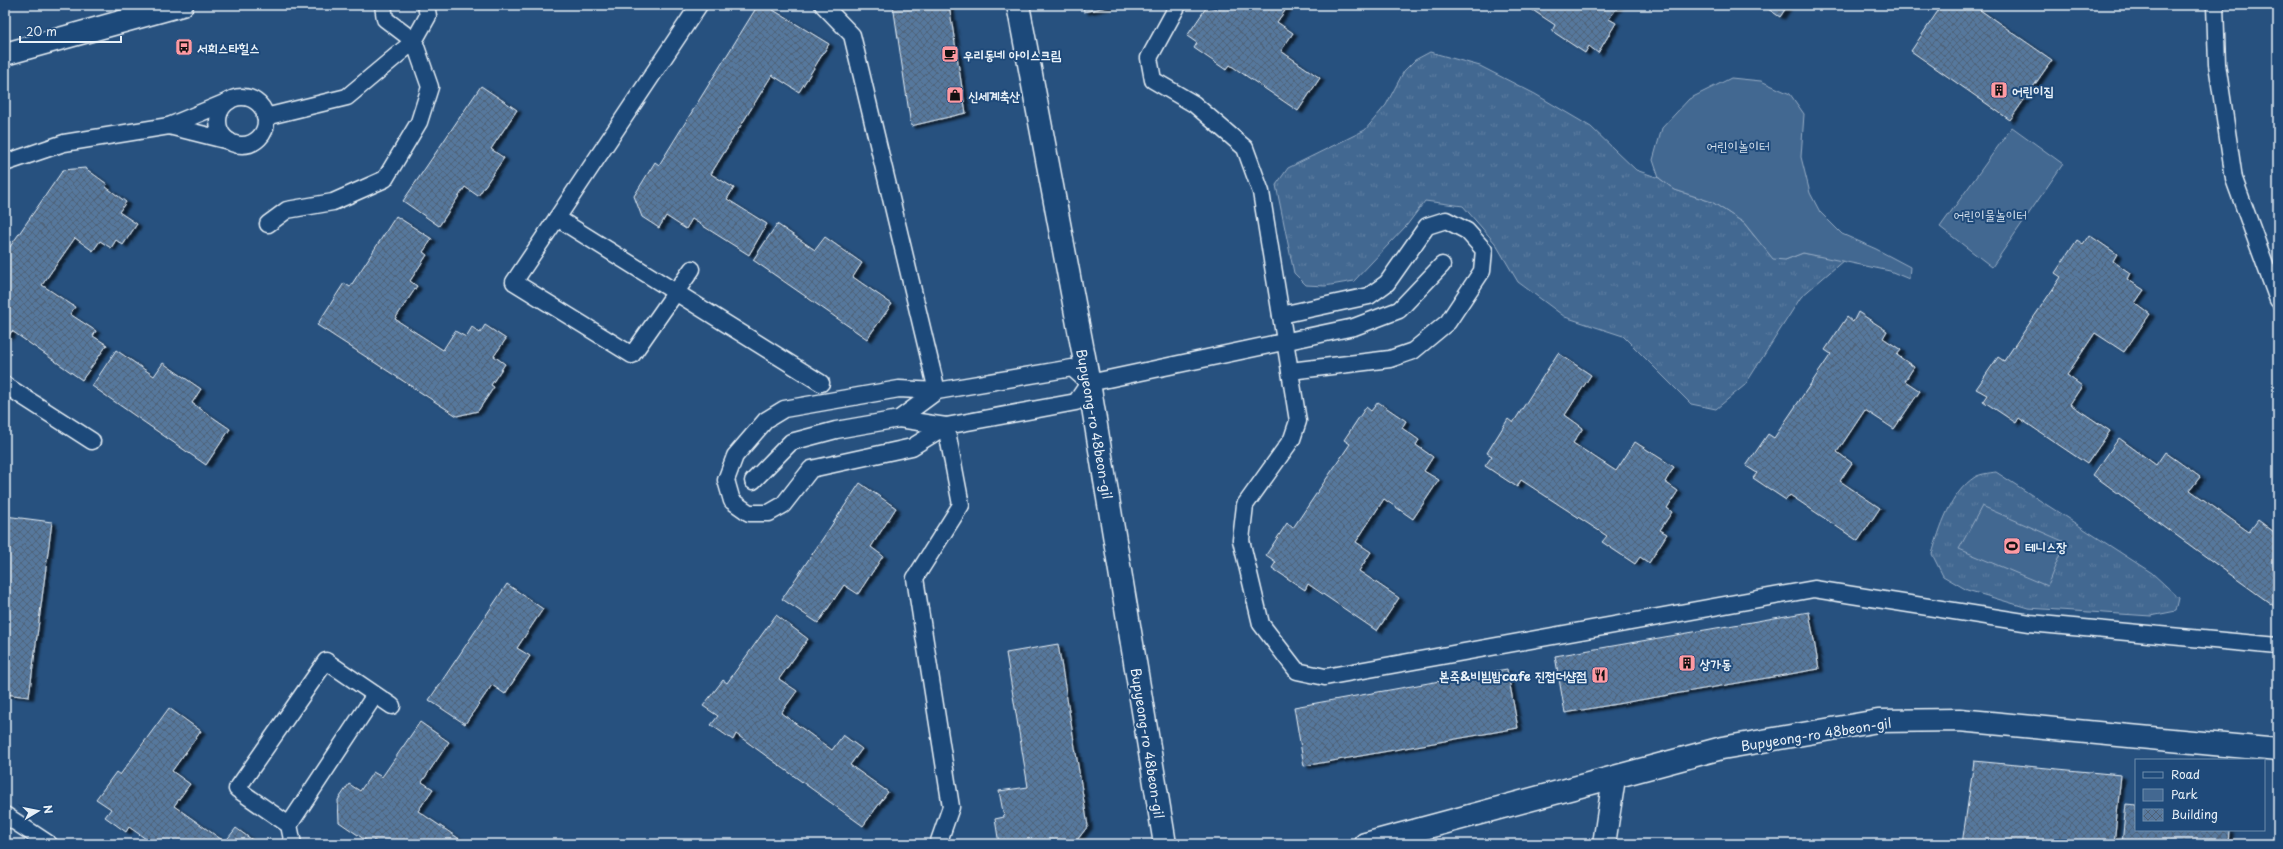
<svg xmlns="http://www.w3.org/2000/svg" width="2283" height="849" font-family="'Playpen Sans','Poor Story',sans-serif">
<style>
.grass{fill:url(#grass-tufts);stroke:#96acc4}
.park{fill:#436891;stroke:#96acc4}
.building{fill:url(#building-cross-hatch);stroke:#e8f1f8;filter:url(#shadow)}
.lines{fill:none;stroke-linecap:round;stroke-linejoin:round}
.lane-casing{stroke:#e8f1f8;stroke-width:19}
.street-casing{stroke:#e8f1f8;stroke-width:25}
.lane{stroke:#1f4a7a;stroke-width:16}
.street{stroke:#1f4a7a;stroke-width:22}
.labels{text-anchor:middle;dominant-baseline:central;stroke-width:4;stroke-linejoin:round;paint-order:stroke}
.poi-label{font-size:13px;font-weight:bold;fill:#e8f1f8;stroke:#1f4a7a;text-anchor:start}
.park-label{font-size:13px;fill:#d8e3ee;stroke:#1f4a7a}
.street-label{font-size:13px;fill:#e8f1f8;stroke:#1f4a7a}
</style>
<defs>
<pattern id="grass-tufts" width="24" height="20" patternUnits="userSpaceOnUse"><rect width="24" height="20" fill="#436891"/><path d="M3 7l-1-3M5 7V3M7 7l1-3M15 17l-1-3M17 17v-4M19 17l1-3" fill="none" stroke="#5e7ea1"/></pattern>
<pattern id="building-cross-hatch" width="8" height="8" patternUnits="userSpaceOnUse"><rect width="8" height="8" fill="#57789d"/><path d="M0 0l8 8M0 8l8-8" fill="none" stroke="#4f6278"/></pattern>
<filter id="shadow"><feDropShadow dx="4.5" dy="2.5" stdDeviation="1" flood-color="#0009"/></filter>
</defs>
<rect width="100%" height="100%" fill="#27517f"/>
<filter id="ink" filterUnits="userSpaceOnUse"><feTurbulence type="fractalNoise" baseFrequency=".025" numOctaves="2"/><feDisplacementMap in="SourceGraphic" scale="8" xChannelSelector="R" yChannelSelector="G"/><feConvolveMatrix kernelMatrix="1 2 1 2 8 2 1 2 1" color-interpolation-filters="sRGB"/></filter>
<g filter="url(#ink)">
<g class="grass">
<path d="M1430 52 1480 66 1535 94 1591 127 1636 170 1659 178 1675 190 1712 202 1744 223 1755 237 1785 260 1803 253 1844 260 1801 297 1745 385 1716 409 1691 404 1623 336 1565 317 1518 282 1495 243 1463 206 1425 201 1407 225 1354 281 1325 286 1306 285 1294 273 1276 185 1288 168 1365 130 1386 105 1404 71 1415 60Z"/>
<path d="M1996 472 2152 573 2179 598 2176 611 2151 616 2028 608 1967 590 1943 576 1932 554C1940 528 1950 493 1975 477 1980 474 1989 473 1996 472Z"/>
</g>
<g class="park">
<path d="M1731 78 1761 81 1790 94 1804 114 1801 157 1810 193 1820 212 1842 234 1876 249 1910 267 1909 279 1890 271 1803 253 1785 260 1773 259 1744 223 1712 202 1675 190 1659 178 1653 160 1662 128 1689 99Z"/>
<path d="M2012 127 2063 164 1992 267 1940 227Z"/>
<path d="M1982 506 2065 542 2047 586 1959 549Z"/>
</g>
<g class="building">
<path d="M758 5H765L829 44 799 92 772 75 711 174 734 188 727 199 767 224 749 255 692 219 686 229 666 216 659 228 642 217 634 196 655 162 659 165Z"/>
<path d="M893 5H949L966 113 911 126Z"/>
<path d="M1083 5H1115L1084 12Z"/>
<path d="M1208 5 1215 9 1218 5H1289L1277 22 1293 33 1281 51 1320 78 1298 111 1230 65 1226 70 1194 48 1197 43 1187 36Z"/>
<path d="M1525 5H1619L1609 19 1616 23 1598 53 1589 46 1585 53 1552 31 1555 25Z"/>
<path d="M1762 5H1788L1780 17Z"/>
<path d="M1942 5H1973L2052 60 2010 120 1911 51Z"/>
<path d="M481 86 517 110 491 149 504 158 478 196 465 187 439 226 403 201Z"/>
<path d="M85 168 107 184 106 187 126 202 119 212 137 224 123 245 116 240 111 248 100 241 93 251 75 238 42 285 75 307 70 314 96 331 93 336 107 345 82 380 12 331 8 337 5 335V254L63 170Z"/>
<path d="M396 216 432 239 423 252 427 255 410 281 417 286 395 319 443 350 455 331 466 337 472 327 480 333 485 325 506 339 494 356 505 364 491 385 494 387 478 411 457 416 317 325 344 283 350 287Z"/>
<path d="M777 224 815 250 825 237 862 263 853 277 892 304 867 339 753 260Z"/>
<path d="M2089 235 2117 254 2113 261 2130 273 2127 279 2144 290 2135 303 2150 314 2124 352 2095 333 2067 375 2082 386 2070 404 2110 431 2087 464 2019 418 2016 423 1983 401 1987 395 1976 389 1998 357 2004 361 2061 277 2055 273 2077 240 2083 244Z"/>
<path d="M1858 312 1887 331 1883 338 1901 350 1897 355 1914 367 1905 381 1920 391 1894 429 1865 410 1837 452 1852 463 1840 481 1880 508 1858 541 1790 495 1786 500 1753 478 1757 473 1746 466 1768 434 1774 438 1831 354 1825 350 1847 317 1853 322Z"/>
<path d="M116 350 154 376 163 363 201 389 192 403 230 429 206 465 92 386Z"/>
<path d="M1558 353 1591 375 1565 415 1583 428 1573 443 1616 471 1635 442 1674 467 1665 482 1678 491 1667 508 1672 512 1660 530 1667 534 1649 563 1640 557 1635 564 1602 542 1607 536 1521 480 1517 487 1485 466 1492 456 1487 453 1508 419 1513 423Z"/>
<path d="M1378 402 1406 421 1402 428 1419 440 1416 445 1433 457 1424 471 1439 480 1413 519 1384 499 1356 542 1371 552 1359 571 1399 598 1377 631 1308 584 1305 590 1272 568 1276 562 1266 555 1287 523 1293 528 1350 444 1344 440 1366 407 1371 411Z"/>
<path d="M2119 438 2156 465 2165 452 2200 477 2190 490 2249 532 2258 520 2278 535V609L2093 475Z"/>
<path d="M860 483 896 508 871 547 883 556 858 594 844 585 818 623 782 599Z"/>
<path d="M5 516 52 522 29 697 5 694Z"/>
<path d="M507 584 543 609 517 648 530 656 505 694 492 685 465 724 429 700Z"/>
<path d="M1809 612 1819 669 1565 713 1555 656Z"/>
<path d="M776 615 808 639 779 679 797 691 781 713 832 750 843 735 862 749 850 765 888 792 863 826 736 734 733 740 711 725 718 716 703 706 723 680 727 683Z"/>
<path d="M1058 644 1088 826 1074 844H999L995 819 1004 817 999 791 1028 787 1006 653Z"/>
<path d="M1507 669 1518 728 1304 766 1294 707Z"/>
<path d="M169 708 201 731 172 771 190 784 174 806 225 842 236 828 255 842 254 844H153L129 827 126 832 105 817 111 809 96 799 116 772 120 775Z"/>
<path d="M420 722 449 742 422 782 433 789 418 811 467 844H380L374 840 371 844 339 822 338 800 349 784 360 791 373 772 382 777Z"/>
<path d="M1974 761 2121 775 2114 844H1962Z"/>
<path d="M2126 804 2136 805V830H2229L2228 844H2122Z"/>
</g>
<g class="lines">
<defs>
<g id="lane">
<path d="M699 5 557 218 821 383"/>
<path d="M823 5 852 35 937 391 899 389 784 409 766 420 735 456 726 480 732 501 749 513H769L783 505 811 469 912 447 946 426 961 505 915 578 951 807 938 844"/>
<path d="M1178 5 1149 58 1153 80 1194 104 1245 148 1261 192 1298 421 1292 439 1245 505 1241 540 1261 624 1297 671 1325 677 1814 589 2030 623 2278 646"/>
<path d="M2215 5 2217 64 2234 179 2278 300"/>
<circle cx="242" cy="121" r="24"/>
<path d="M265 117 347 97 414 41 428 16 426 5"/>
<path d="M169 126 229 141"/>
<path d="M5 163 64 143 169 126 229 101"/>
<path d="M557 218 514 282 632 355 692 269"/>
<path d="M268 224 287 210 333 202 385 179 419 122 430 87 414 41 385 19 383 5"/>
<path d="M1281 315 1369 296 1387 283 1427 226 1446 220 1467 231 1484 250 1482 271 1448 322 1413 351 1390 359 1290 371"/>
<path d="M5 385 92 441"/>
<path d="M899 419 937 391 1072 368 1089 383"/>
<path d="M753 481 791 442 836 430 899 419 946 426 1076 402 1089 383 1354 327 1399 310 1442 265"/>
<path d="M5 815 49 844"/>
<path d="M289 825 375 695"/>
<path d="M293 844 289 825 237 789 326 661 392 706"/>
</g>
<g id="street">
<path d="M1018 5 1089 383 1165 844"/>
<path d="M5 54 182 5"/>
<path d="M1365 844 1722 748 1878 721 1959 720 2278 750"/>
<path d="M1604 844 1614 778"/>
</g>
</defs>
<use href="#lane" class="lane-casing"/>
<use href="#street" class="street-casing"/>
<use href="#lane" class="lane"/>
<use href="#street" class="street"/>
</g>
</g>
<defs>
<symbol id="bus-square" viewBox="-11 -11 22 22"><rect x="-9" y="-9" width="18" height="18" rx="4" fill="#ff9aa2" stroke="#1f4a7a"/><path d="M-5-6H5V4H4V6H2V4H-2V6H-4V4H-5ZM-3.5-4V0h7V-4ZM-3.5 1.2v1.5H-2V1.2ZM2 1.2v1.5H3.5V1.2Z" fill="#111"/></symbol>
<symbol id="cafe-square" viewBox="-11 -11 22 22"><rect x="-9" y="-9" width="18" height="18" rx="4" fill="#ff9aa2" stroke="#1f4a7a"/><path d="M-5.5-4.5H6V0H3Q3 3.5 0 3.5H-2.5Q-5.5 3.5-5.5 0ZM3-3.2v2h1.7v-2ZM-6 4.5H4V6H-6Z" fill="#111"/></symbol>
<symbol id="building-square" viewBox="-11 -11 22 22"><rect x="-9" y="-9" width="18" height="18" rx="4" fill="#ff9aa2" stroke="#1f4a7a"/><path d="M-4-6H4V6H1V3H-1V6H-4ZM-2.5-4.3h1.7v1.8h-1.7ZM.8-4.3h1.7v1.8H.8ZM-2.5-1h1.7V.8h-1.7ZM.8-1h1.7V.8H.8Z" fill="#111"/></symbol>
<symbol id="shop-square" viewBox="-11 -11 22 22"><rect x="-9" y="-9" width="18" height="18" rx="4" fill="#ff9aa2" stroke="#1f4a7a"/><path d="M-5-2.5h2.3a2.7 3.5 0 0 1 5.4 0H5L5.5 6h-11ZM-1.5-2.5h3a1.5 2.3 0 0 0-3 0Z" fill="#111"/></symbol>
<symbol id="stadium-square" viewBox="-11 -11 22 22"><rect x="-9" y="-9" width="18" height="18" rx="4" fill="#ff9aa2" stroke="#1f4a7a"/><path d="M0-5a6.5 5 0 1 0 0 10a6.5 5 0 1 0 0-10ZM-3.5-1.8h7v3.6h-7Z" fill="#111"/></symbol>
<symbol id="restaurant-square" viewBox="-11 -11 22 22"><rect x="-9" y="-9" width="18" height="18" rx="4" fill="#ff9aa2" stroke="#1f4a7a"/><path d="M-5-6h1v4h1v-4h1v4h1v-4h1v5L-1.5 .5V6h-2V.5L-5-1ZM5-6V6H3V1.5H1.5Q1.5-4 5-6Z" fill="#111"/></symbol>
</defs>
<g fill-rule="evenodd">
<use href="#bus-square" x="174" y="37" width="20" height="20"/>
<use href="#cafe-square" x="940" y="44" width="20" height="20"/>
<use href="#building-square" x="1989" y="80" width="20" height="20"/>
<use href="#shop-square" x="945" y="85" width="20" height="20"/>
<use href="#stadium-square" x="2002" y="536" width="20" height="20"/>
<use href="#building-square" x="1677" y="653" width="20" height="20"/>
<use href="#restaurant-square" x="1590" y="665" width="20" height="20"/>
</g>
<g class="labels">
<g class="poi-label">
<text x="197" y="47">서희스타힐스</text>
<text x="963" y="54">우리동네 아이스크림</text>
<text x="2012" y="90">어린이집</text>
<text x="968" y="95">신세계축산</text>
<text x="2025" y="546">테니스장</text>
<text x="1700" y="663">상가동</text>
<text x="1587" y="675" text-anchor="end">본죽&amp;비빔밥cafe 진접더샵점</text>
</g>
<g class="park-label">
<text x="1738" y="145">어린이놀이터</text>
<text x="1990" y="214">어린이물놀이터</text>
</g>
<g class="street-label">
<text transform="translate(1095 424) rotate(80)">Bupyeong-ro 48beon-gil</text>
<text transform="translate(1816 734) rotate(-9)">Bupyeong-ro 48beon-gil</text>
<text transform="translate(1148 743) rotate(81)">Bupyeong-ro 48beon-gil</text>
</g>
</g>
<rect width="2283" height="849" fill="none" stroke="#1f4a7a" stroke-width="20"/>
<rect x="10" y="10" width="2263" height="829" fill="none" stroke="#e8f1f8" stroke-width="1.5" filter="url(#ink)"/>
<rect x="2135" y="759" width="130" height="72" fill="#1f4a7a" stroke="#6f8dac"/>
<rect x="2143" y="772" width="20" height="6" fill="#1f4a7a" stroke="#6f8dac"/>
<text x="2171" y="779" font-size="12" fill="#e8f1f8">Road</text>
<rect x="2143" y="789" width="20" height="12" fill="#436891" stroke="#6f8dac"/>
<text x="2171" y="799" font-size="12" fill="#e8f1f8">Park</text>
<rect x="2143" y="809" width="20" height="12" fill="url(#building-cross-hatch)" stroke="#6f8dac"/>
<text x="2171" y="819" font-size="12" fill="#e8f1f8">Building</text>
<g transform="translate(38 811) rotate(80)" stroke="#1f4a7a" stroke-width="3" paint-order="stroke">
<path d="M0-3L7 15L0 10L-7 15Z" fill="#e8f1f8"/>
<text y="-6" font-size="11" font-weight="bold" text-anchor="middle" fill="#e8f1f8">N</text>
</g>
<path d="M20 36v6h101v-6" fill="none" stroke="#e8f1f8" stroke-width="2"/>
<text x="26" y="36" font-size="12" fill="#e8f1f8" stroke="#1f4a7a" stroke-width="3" paint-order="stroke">20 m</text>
</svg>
